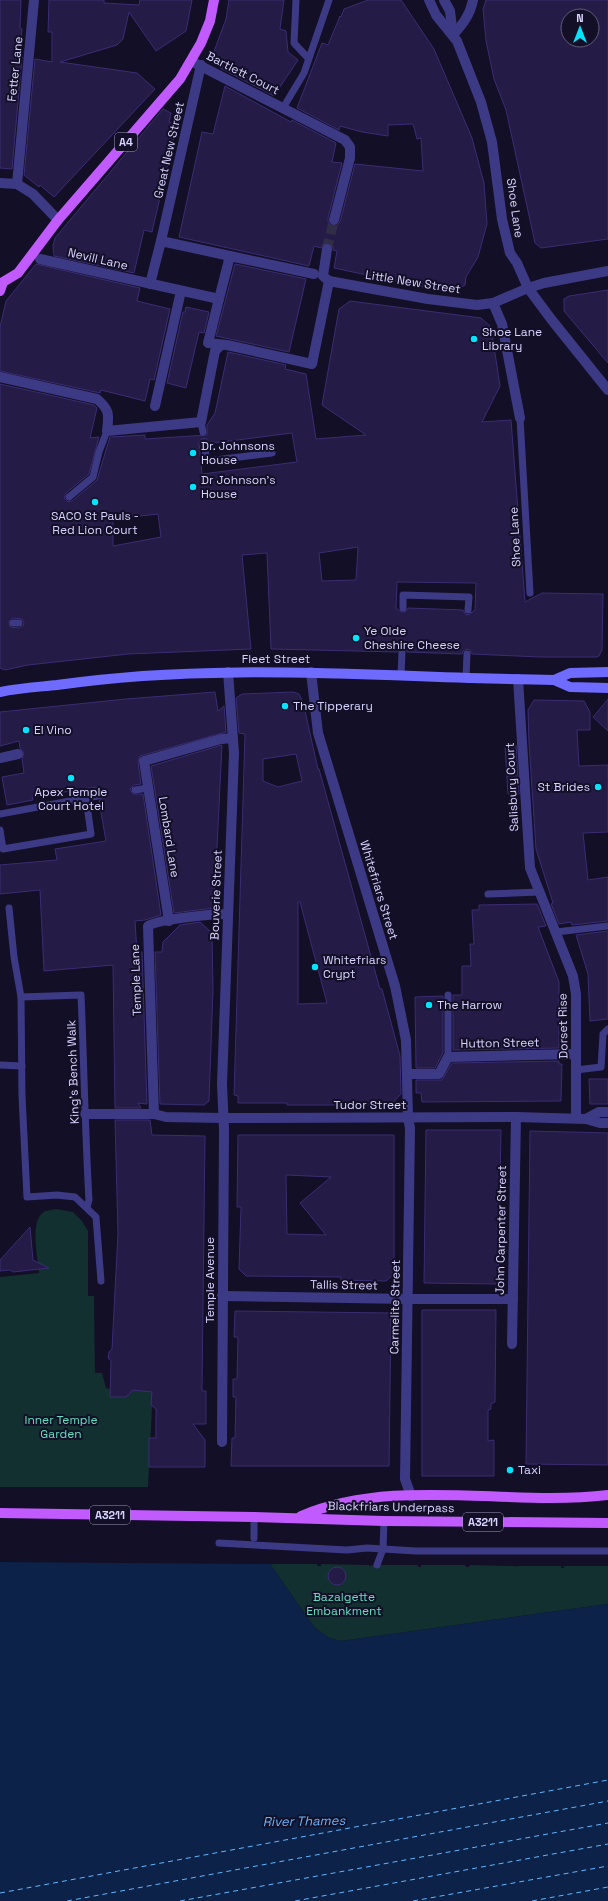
<svg xmlns="http://www.w3.org/2000/svg" width="608" height="1901" font-family="'Space Grotesk',sans-serif">
<style>
.green{fill:#12302f}
.water{fill:#0c2248}
.lines{fill:none;stroke-linecap:round;stroke-linejoin:round}
.ferry{stroke:#62b6ff;stroke-width:1;stroke-dasharray:5 4;stroke-linecap:butt}
.building{fill:#241b47;stroke:#3b2d73;fill-rule:evenodd}
.street-tunnel{stroke:#312d47;stroke-width:10;stroke-dasharray:10 5;stroke-linecap:butt}
.lane{stroke:#3d3a85;stroke-width:7}
.street{stroke:#3d3a85;stroke-width:10}
.secondary{stroke:#6f6bff;stroke-width:10}
.primary{stroke:#c25bff;stroke-width:10}
.poi-dot{fill:#00e5ff;stroke:#130f26;stroke-width:1.5}
.labels{text-anchor:middle;dominant-baseline:central;stroke-width:4;stroke-linejoin:round;paint-order:stroke}
.shield{fill:#130f26;stroke:#9e99be;stroke-width:1}
.shield-label{font-size:11px;font-weight:bold;fill:#d9d4ff}
.street-label{font-size:12px;fill:#d9d4ff;stroke:#130f26}
.poi-label{font-size:12px;fill:#d9d4ff;stroke:#130f26;text-anchor:start}
.park-label{font-size:12px;fill:#5fe0c0;stroke:#130f26}
.water-label{font-size:13px;font-style:italic;fill:#62b6ff;stroke:#130f26}
</style>
<rect width="100%" height="100%" fill="#130f26"/>
<g class="green">
<path d="M56 1209 73 1212 82 1221 88 1231V1296H94L95 1373H102L106 1388C109 1389 126 1394 129 1394L133 1390 142 1391 153 1388 148 1487H0V1277L39 1273C38 1258 29 1221 44 1212 47 1210 53 1210 56 1209Z"/>
<path d="M270 1564H317V1566H321V1564L369 1565 370 1566 373 1565H418V1567H421V1565H465L466 1567H469L470 1565 514 1566 517 1567V1566H561V1568H564V1566H608V1604L341 1641 329 1638 314 1627Z"/>
</g>
<path class="water" d="M0 1562 270 1564 314 1627 329 1638 341 1641 608 1604V1901H0Z"/>
<g class="lines">
<g class="ferry">
<path d="M0 1893 608 1780"/>
<path d="M67 1901 608 1801"/>
<path d="M180 1901 608 1823"/>
<path d="M295 1901 608 1844"/>
<path d="M413 1901 608 1866"/>
<path d="M532 1901 608 1887"/>
</g>
</g>
<g class="building">
<path d="M0 0H21L20 28 22 29 19 57H22L12 169 0 168Z"/>
<path d="M49 0H104V3L139 5 140 0H192L186 31 156 51 129 12 123 39 117 45 60 62 137 73 155 89 54 197 40 185 39 187 24 175 35 59 52 62V32H48Z"/>
<path d="M229 0H284L280 29 286 31 288 52 298 60 274 96 220 68 215 61 213 54 226 19Z"/>
<path d="M368 0H401L434 49 472 138 484 183 487 224 478 257 466 277 465 285 457 290 443 291 334 268 337 251 333 250V246L328 243H324L321 248 314 246 309 266 179 237 202 132 213 134 225 86 291 122 292 120 336 143 332 162 342 163 328 218V222L332 226H336L340 222 355 164 423 171 421 138 417 139 413 124 388 125V136L362 132 340 126 339 130 297 108 322 43 328 45 340 16 341 17 344 9Z"/>
<path d="M486 0H608V239L541 248 535 243 506 110 494 79 486 41 483 9ZM568 16H592V40H568Z"/>
<path d="M163 109 171 113 169 122 177 124 152 232 144 230 134 273 54 256 53 246 55 238Z"/>
<path d="M36 264 140 288 137 301 170 309 154 380 150 379 145 401 101 390 100 393 0 371V327L6 301Z"/>
<path d="M235 264 306 279 289 352 216 336Z"/>
<path d="M608 290V363L564 311V299L569 296Z"/>
<path d="M350 301 481 318 491 327 500 386 482 422 511 420 525 602 542 593 603 594 602 650 599 656 596 657H540L472 654 470 650 467 649 463 651 462 654 407 652 405 648 402 647 397 652 271 649 267 553 242 555 251 649 128 654 28 665 5 670 0 668V384L94 405 97 408 90 438 99 437 89 474 66 493 64 498 68 502 72 501 97 480 110 437 145 435V439L207 435V425L215 413 228 352 286 365 285 369 306 374 316 439 366 435 322 405 339 309ZM292 433 297 462 202 474 199 443 201 439 206 438 209 443 222 442ZM158 514 161 537 113 546V519ZM358 547 356 580 322 581 319 553ZM397 582 476 583 475 610 468 615 465 614 463 610 408 608 405 612H401L396 608ZM13 618 22 619 24 623 23 626 19 628 10 627 9 621Z"/>
<path d="M186 307 209 312 204 333 199 332 186 388 167 383 183 312H185Z"/>
<path d="M215 692 218 711 224 706 226 732 140 756 138 762 141 784 134 785 130 789 133 794H143L161 915 145 920 135 921 137 952H142L147 1104 138 1103 141 1108H115L113 965 44 971 40 890 0 894V865L57 860 55 849 106 841 99 801 102 798 103 795 97 791V787L32 797 33 800 7 805 2 777 24 773 22 759 24 753 20 748 19 741 0 746V712L126 699Z"/>
<path d="M293 692 299 694 303 702 318 769H319L380 989H382L400 1056 401 1094 391 1105H287V1103H238V1096L234 1095 245 734 239 733 236 698 242 694ZM296 754 302 781 278 787 263 781V759ZM298 902H300L327 1003 298 1004Z"/>
<path d="M608 699V731L593 717Z"/>
<path d="M534 700 584 701 590 712V730H577L579 766 608 765V832L583 833 588 880 608 877V921L572 925 571 922 559 924 551 904 553 903 536 849 529 743 528 710Z"/>
<path d="M222 745 214 908 174 913 151 766Z"/>
<path d="M516 745 519 794H508L505 746Z"/>
<path d="M537 904 546 926 538 927 559 982V1048L453 1050V995H462V966H471L470 944H474L472 910H479V905Z"/>
<path d="M200 922 212 933 213 990 209 1101 204 1105 160 1104 155 952H162L163 942 180 925Z"/>
<path d="M608 931V1019L590 1021 588 974 576 935Z"/>
<path d="M443 996V1053L435 1068H416L415 997Z"/>
<path d="M559 1061V1064H562L561 1101 422 1102 421 1093H416V1080H442L452 1063Z"/>
<path d="M589 1079H608V1104H590Z"/>
<path d="M115 1120H150L152 1135 205 1136 202 1391H206V1424H193L205 1440V1467H149V1438H156V1409L151 1405 152 1392 133 1390 126 1397H110L111 1361 108 1358 109 1352 112 1349 118 1233Z"/>
<path d="M426 1130H501L498 1284 424 1283Z"/>
<path d="M530 1131 608 1133V1465L526 1464Z"/>
<path d="M238 1135H394V1274L386 1281 341 1280V1277L246 1276 239 1269 241 1207H237ZM286 1175 331 1177 300 1203 326 1235 287 1234Z"/>
<path d="M30 1227 33 1260 49 1268 13 1272 10 1270 0 1271V1260Z"/>
<path d="M422 1310H496L495 1402 491 1404V1409L488 1410V1441L494 1440V1476H422Z"/>
<path d="M235 1311 391 1313 389 1466H231L232 1438H235L236 1397H233V1379H237L238 1337H234Z"/>
<circle cx="337" cy="1576" r="9"/>
</g>
<g class="lines">
<path class="street-tunnel" d="M327 249 334 220"/>
<g class="lane">
<path d="M296 0 294 43 308 58"/>
<path d="M283 108 304 73 329 0"/>
<path d="M520 418 530 593"/>
<path d="M201 422 203 432"/>
<path d="M204 443 207 461 272 453"/>
<path d="M69 497 93 477 99 452 107 431"/>
<path d="M403 608V595L469 597 468 610"/>
<path d="M13 623H19"/>
<path d="M401 675 402 652"/>
<path d="M466 678 467 654"/>
<path d="M135 790 148 788"/>
<path d="M86 798 98 796"/>
<path d="M0 814 86 798 91 834 3 849 0 830"/>
<path d="M488 894 539 892"/>
<path d="M9 908 14 957 21 997 22 1096 27 1197 57 1195 75 1197 96 1217 101 1281"/>
<path d="M556 932 608 926"/>
<path d="M448 995V1057"/>
<path d="M21 997 81 995C84 1063 85 1132 89 1200L87 1207"/>
<path d="M0 1065 22 1066"/>
<path d="M576 1070 601 1067 603 1034 608 1029"/>
<path d="M254 1517V1538"/>
<path d="M219 1543 347 1550 367 1548 416 1551H608"/>
<path d="M377 1565 383 1549 384 1521"/>
</g>
<g class="street">
<path d="M429 0 436 15 457 41 481 102 492 142 502 219 510 253 517 263 528 288 551 319 608 390"/>
<path d="M444 0 450 11 453 35"/>
<path d="M453 35C463 24 470 15 473 0"/>
<path d="M191 61 345 140 350 147V158L334 220"/>
<path d="M0 183 17 184 33 194 58 220"/>
<path d="M17 184 34 0"/>
<path d="M161 241 201 65"/>
<path d="M327 249 323 276 329 281 428 299 477 305 493 303 528 288 544 283 608 271"/>
<path d="M230 256 314 274"/>
<path d="M40 259 219 299 208 343 227 345 312 364 329 281"/>
<path d="M150 284 161 241 230 256 219 299"/>
<path d="M493 303 502 324 520 418"/>
<path d="M0 377 97 399C110 410 109 415 107 431L201 422 215 351 221 345"/>
<path d="M155 406 181 291"/>
<path d="M311 672 318 733 395 986 406 1040 408 1118 410 1128 405 1479 411 1496"/>
<path d="M518 679 530 868 573 976 576 994V1118"/>
<path d="M0 758 18 754"/>
<path d="M169 921 144 761 221 739 233 738"/>
<path d="M407 1074H439L448 1057 576 1054"/>
<path d="M85 1114H154L166 1117 222 1118 516 1117 586 1119 600 1123H608"/>
<path d="M154 1114 148 926C158 919 214 914 227 914"/>
<path d="M586 1119 599 1112H608"/>
<path d="M222 1296 409 1299H513"/>
<path d="M512 1344 516 1117"/>
<path d="M222 1442 224 1129 222 1084 234 753 228 672"/>
</g>
<g class="secondary">
<path d="M554 680 570 687 608 688"/>
<path d="M0 692C19 688 38 687 57 685 222 661 388 678 554 680L570 673 608 672"/>
</g>
<g class="primary">
<path d="M0 291 3 282 18 273 58 220 180 79 201 43 210 21 214 0"/>
<path d="M0 1513 254 1517 384 1521 608 1523"/>
<path d="M301 1516C397 1476 507 1507 608 1495"/>
</g>
</g>
<g class="poi-dot">
<circle cx="474" cy="339" r="4"/>
<circle cx="193" cy="453" r="4"/>
<circle cx="193" cy="487" r="4"/>
<circle cx="95" cy="502" r="4"/>
<circle cx="356" cy="638" r="4"/>
<circle cx="285" cy="706" r="4"/>
<circle cx="26" cy="730" r="4"/>
<circle cx="71" cy="778" r="4"/>
<circle cx="598" cy="787" r="4"/>
<circle cx="315" cy="967" r="4"/>
<circle cx="429" cy="1005" r="4"/>
<circle cx="510" cy="1470" r="4"/>
</g>
<g class="labels">
<g class="shield">
<rect x="115" y="133" width="22" height="18" rx="3"/>
<rect x="90" y="1506" width="40" height="18" rx="3"/>
<rect x="463" y="1513" width="40" height="18" rx="3"/>
</g>
<g class="shield-label">
<text x="126" y="142">A4</text>
<text x="110" y="1515">A3211</text>
<text x="483" y="1522">A3211</text>
</g>
<g class="street-label">
<text transform="translate(15 69) rotate(-84)">Fetter Lane</text>
<text transform="translate(243 73) rotate(27)">Bartlett Court</text>
<text transform="translate(169 150) rotate(-77)">Great New Street</text>
<text transform="translate(515 208) rotate(82)">Shoe Lane</text>
<text transform="translate(98 259) rotate(13)">Nevill Lane</text>
<text transform="translate(413 282) rotate(9)">Little New Street</text>
<text transform="translate(515 537) rotate(-93)">Shoe Lane</text>
<text x="276" y="659">Fleet Street</text>
<text transform="translate(512 787) rotate(-93)">Salisbury Court</text>
<text transform="translate(169 837) rotate(81)">Lombard Lane</text>
<text transform="translate(379 890) rotate(73)">Whitefriars Street</text>
<text transform="translate(216 895) rotate(-88)">Bouverie Street</text>
<text transform="translate(136 980) rotate(-92)">Temple Lane</text>
<text transform="translate(563 1026) rotate(-91)">Dorset Rise</text>
<text transform="translate(500 1043) rotate(-1)">Hutton Street</text>
<text transform="translate(73 1072) rotate(-92)">King's Bench Walk</text>
<text x="370" y="1105">Tudor Street</text>
<text transform="translate(501 1230) rotate(-89)">John Carpenter Street</text>
<text transform="translate(210 1280) rotate(-90)">Temple Avenue</text>
<text transform="translate(344 1285) rotate(1)">Tallis Street</text>
<text transform="translate(395 1307) rotate(-89)">Carmelite Street</text>
<text transform="translate(391 1507) rotate(1)">Blackfriars Underpass</text>
</g>
<g class="poi-label">
<text x="482" y="332">Shoe Lane<tspan x="482" dy="14">Library</tspan></text>
<text x="201" y="446">Dr. Johnsons<tspan x="201" dy="14">House</tspan></text>
<text x="201" y="480">Dr Johnson's<tspan x="201" dy="14">House</tspan></text>
<text x="95" y="516" text-anchor="middle">SACO St Pauls -<tspan x="95" dy="14">Red Lion Court</tspan></text>
<text x="364" y="631">Ye Olde<tspan x="364" dy="14">Cheshire Cheese</tspan></text>
<text x="293" y="706">The Tipperary</text>
<text x="34" y="730">El Vino</text>
<text x="590" y="787" text-anchor="end">St Brides</text>
<text x="71" y="792" text-anchor="middle">Apex Temple<tspan x="71" dy="14">Court Hotel</tspan></text>
<text x="323" y="960">Whitefriars<tspan x="323" dy="14">Crypt</tspan></text>
<text x="437" y="1005">The Harrow</text>
<text x="518" y="1470">Taxi</text>
</g>
<g class="park-label">
<text x="61" y="1420">Inner Temple<tspan x="61" dy="14">Garden</tspan></text>
<text x="344" y="1597">Bazalgette<tspan x="344" dy="14">Embankment</tspan></text>
</g>
<g class="water-label">
<text transform="translate(304 1821) rotate(-1)">River Thames</text>
</g>
</g>
<g transform="translate(580 28)"><circle r="19" fill="#130f26" stroke="#625e7d"/>
<path d="M0-3L7 15L0 10L-7 15Z" fill="#00e5ff"/>
<text y="-6" font-size="11" font-weight="bold" text-anchor="middle" fill="#d9d4ff">N</text>
</g>
</svg>
